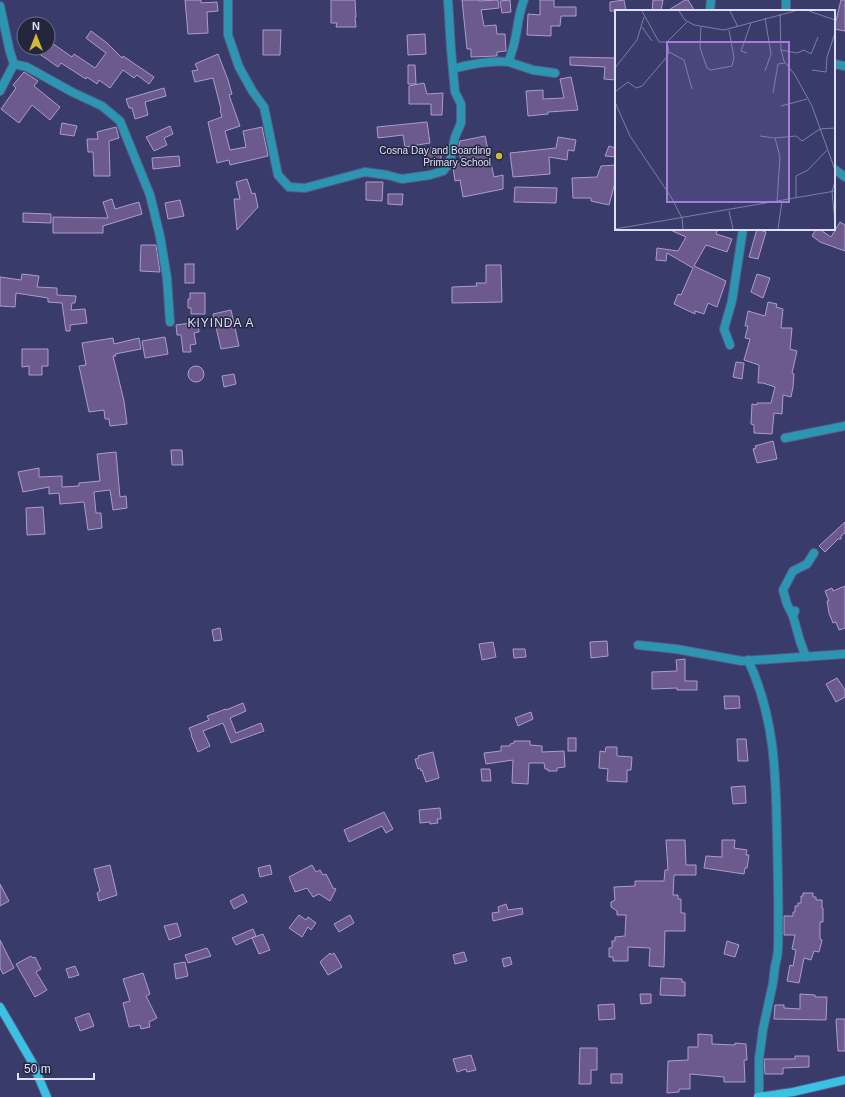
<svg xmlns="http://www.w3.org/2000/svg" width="845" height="1097" font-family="Helvetica,sans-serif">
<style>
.building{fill:#6b5a8b;stroke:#ad9bd0}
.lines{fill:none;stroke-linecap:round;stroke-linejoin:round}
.street-casing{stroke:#575a84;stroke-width:10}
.secondary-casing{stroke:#575a84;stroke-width:10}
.street{stroke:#2c96b2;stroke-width:8}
.secondary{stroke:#3ac1e4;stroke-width:8}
.poi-dot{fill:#ceb938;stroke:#24263b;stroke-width:1.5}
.labels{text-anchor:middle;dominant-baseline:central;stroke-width:3;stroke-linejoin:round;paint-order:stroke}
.poi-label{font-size:10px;fill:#dde1fd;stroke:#24263b;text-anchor:end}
.quarter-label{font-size:12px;letter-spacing:1px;fill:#dde1fd;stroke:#24263b}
.inset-road{fill:none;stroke:#7b7ea5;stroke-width:1}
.view{fill:#a77ddb;fill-opacity:0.15;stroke:#a77ddb;stroke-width:2}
.inset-edge{fill:none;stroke:#dde1fd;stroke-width:2}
</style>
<rect width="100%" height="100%" fill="#393c6a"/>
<g class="building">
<path d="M185 0H201V3L217 2 218 11 207 12 208 33 188 34Z"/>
<path d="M331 0H355L356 17H355L356 27H336L337 23H331Z"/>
<path d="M462 0H479V1L498 0 499 8 481 10 484 26 496 25 497 34H505L506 51 497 52V56L471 57V49H467Z"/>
<path d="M510 0 511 12 502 13 500 1Z"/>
<path d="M540 0H554V7H576V16H561L560 26H551V36L527 35 528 14 540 15Z"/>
<path d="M624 0 626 11H610V2Z"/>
<path d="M653 0H663L661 11H652Z"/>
<path d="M685 0H688L695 11H667Z"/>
<path d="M841 0H845V31L834 29Z"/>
<path d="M263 30H281L280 55H263Z"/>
<path d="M91 31 107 43 122 58 123 56 154 77 149 84 137 75 134 78 123 70 110 88 99 80 97 84 87 77 86 79 61 63 58 67 31 48H48V43L49 41 72 57 74 54 95 68 106 53 86 38Z"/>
<path d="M425 34 426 54 408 55 407 35Z"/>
<path d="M218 54 228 80 232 94 229 95 240 126 225 131 230 150 246 147 243 131 262 127 268 156 230 165 229 160 217 163 208 122 222 117 220 110 221 109 213 78 195 82 192 71 198 70 195 64Z"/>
<path d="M570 57 616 58V80L604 79 605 67 570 65Z"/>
<path d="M408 65H415L416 84H408Z"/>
<path d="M24 72 38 81 34 86 60 107 50 120 32 105 19 123 1 109 16 88 13 85Z"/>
<path d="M571 77 578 110 548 112V114L528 116 526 91 543 90V99L564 98 560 79Z"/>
<path d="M424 83 427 94 443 93 442 115H431V104H409V86Z"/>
<path d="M164 88 166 96 145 102 148 115 135 119 132 108H129L126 99Z"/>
<path d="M427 122 430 143 405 147 403 135 378 138 377 127Z"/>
<path d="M62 123 77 126 74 136 60 134Z"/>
<path d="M170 126 173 134 164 138 167 145 154 151 146 137Z"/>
<path d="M116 127 119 138 109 141 110 176H94L93 152H88L87 139H98L97 132Z"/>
<path d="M485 136 494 177 503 175V189L463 197 460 180 455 181 453 167 454 165 462 163 458 149 460 141Z"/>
<path d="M558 137 576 140 574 151 568 150 567 160 549 157 550 174 513 177 510 153 556 148Z"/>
<path d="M609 146 616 148V157L605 156Z"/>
<path d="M425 148H441V164H424Z"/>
<path d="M179 156 180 166 153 169 152 158Z"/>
<path d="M616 165V179L609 205 591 201V198H573L572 178 597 177 601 166Z"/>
<path d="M247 179 252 194 255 193 258 207 237 230 234 199H240L236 182Z"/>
<path d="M366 182H383L382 201 366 200Z"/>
<path d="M515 187 557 188 556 203 514 202Z"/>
<path d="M388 194H403L402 205 388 204Z"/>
<path d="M112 199 115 209 139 202 142 214 103 226V233H53V217L108 218 103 202Z"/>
<path d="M180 200 184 216 168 219 165 203Z"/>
<path d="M23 213 51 214V223L23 222Z"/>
<path d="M840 222 845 225V251L820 242 812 236 816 229H819L831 237Z"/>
<path d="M668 229H718L716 234 732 239 727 252 706 245 694 266 726 281 717 307 708 303 704 314 695 311V314L674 304 678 294 681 295 693 268 667 253 666 261 656 260 657 248 678 251 686 237Z"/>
<path d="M757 229 766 232 758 259 749 257Z"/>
<path d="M141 245H156L160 272 140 271Z"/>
<rect x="185" y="264" width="9" height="19"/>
<path d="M486 265H501L502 302 452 303V287L477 286 476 283H486Z"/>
<path d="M22 274 39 276 37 287 57 288V295L76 296 75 303H72L71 310 85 309 87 323 70 325V331H66L62 303 48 302V298L16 293 15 307 0 306V277L21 280Z"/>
<path d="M757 274 770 278 763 298 751 292Z"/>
<path d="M190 293H205V314H191V308H188V299H190Z"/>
<path d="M768 302 777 304 776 307 783 309 781 328H792L790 349 797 351 792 373 794 374 793 387 791 397 783 395 782 414 774 413 772 434 754 433V425L751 424 752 404 757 405V403H771L775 387 763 383H758L759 365 744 360 750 339 745 338 748 326H745L748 311 765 316Z"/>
<path d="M231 310 239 346 221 349 213 314Z"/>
<path d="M198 322 199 332 194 333 196 344 190 345 191 352H183L181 335H177L176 325Z"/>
<path d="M165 337 168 354 145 358 142 341Z"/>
<path d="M113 338 114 344 139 338 141 349 115 354 116 356H113L124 401 127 424 110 426 109 419H105L104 410 89 412 79 366 86 365 82 343Z"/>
<path d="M22 349H48V366H42V375H29V366L22 367Z"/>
<path d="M736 362 744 363 742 379 733 377Z"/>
<circle cx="196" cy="374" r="8"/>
<path d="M234 374 236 384 224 387 222 376Z"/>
<path d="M773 441 777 459 757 463 753 449 756 448 755 446Z"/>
<path d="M171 450H182L183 465H172Z"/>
<path d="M116 452 120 497 126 496 127 508 113 510 110 490 94 492 96 513H101L102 528 88 530 84 502 60 504 59 493 49 494V487L23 492 18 472 39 468V477L62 476V487L79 486V483L100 481 97 454Z"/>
<path d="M43 507 45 534 27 535 26 508Z"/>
<path d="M845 522V533L841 536V539H838L825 552 819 546Z"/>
<path d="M845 586V628L839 630 836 622 833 623 829 613 827 601H829L825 591 832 588 833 591Z"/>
<path d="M220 628 222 640 214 641 212 630Z"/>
<path d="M607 641 608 656 591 658 590 642Z"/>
<path d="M493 642 496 657 482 660 479 644Z"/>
<path d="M513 649H525L526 657 514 658Z"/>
<path d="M685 659V681H697V690H677V688L652 689V672L677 671 676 660Z"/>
<path d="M837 678 845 690V697L836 702 826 684Z"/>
<path d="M724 696H739L740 708 725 709Z"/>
<path d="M243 703 246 711 230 718 236 733 261 723 264 731 231 743 223 723 203 731 210 746 198 752 191 735H192L189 728 209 720 207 716 226 709V710Z"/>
<path d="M531 712 533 719 518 726 515 718Z"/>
<rect x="568" y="738" width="8" height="13"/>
<path d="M737 739H746L748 761H738Z"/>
<path d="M514 741H530V745L542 746V752L564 751 565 767 557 768V771H548V769H545L544 763H529L528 784 512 783 513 760 486 764 484 753 501 751V746H510V744L514 743Z"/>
<path d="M606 747H617V756L632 757 631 770H627V782L607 781 608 769 599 768 600 751 605 752Z"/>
<path d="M433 752 439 778 426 782 422 770 421 771 420 768 418 769 415 759 419 758 418 756Z"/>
<path d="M481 769H490L491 781H482Z"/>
<path d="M745 786 746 803 733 804 731 787Z"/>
<path d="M440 808 441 819H437L438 823 430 824V822L420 823 419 810Z"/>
<path d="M384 812 393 829 386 833 382 826 349 842 344 830Z"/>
<path d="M666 840H685L686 865H696V875H674L673 895H678V899H681V913H685V931H665L664 967 649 966 650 948 628 947V961H613V957H609V948H612V941H615V937L625 936 626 915H617V911L611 907V902L615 900 614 887 635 886V881H664L665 870H668Z"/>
<path d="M722 840H735L734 848 747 850 746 855H749L747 868H745L744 874 704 868 706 856 722 857Z"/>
<path d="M110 865 117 895 99 901 97 893 100 891 94 869Z"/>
<path d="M270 865 272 874 260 877 258 868Z"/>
<path d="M312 865 316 872 320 870 323 875 326 874 333 888 336 889 330 901 319 894 313 897 307 888 295 892 289 877Z"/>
<path d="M0 884 9 901 0 906Z"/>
<path d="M803 893H813V897H816V900H822V908H823V922H820V939L822 940 819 952 814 951 811 960 804 958 799 983 787 981 790 965 793 966 796 950 792 949 795 935H784V916H793V912H795V906H798V903H801V896H803Z"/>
<path d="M243 894 247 902 234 909 230 901Z"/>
<path d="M506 904 508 910 522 908 523 914 493 921 492 913 499 912 498 907Z"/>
<path d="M299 915 306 920 308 917 316 923 311 930 308 927 302 937 289 928Z"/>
<path d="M350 915 354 923 339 932 334 924Z"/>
<path d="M177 923 181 936 169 940 164 926Z"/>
<path d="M253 929 256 936 236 945 232 938Z"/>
<path d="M263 934 270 950 259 954 252 938Z"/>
<path d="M0 940 14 968 3 974 0 968Z"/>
<path d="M727 941 739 945 735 957 724 954Z"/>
<path d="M207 948 211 956 188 963 185 955Z"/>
<path d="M464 952 467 961 455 964 453 955Z"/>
<path d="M330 953 331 955 334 953 342 967 328 975 320 962Z"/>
<path d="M31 956 33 958 35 957 41 969 36 972 47 990 35 997 16 964Z"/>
<path d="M510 957 512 964 504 967 502 959Z"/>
<path d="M185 962 188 976 176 979 174 964Z"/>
<path d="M75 966 79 975 69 978 66 969Z"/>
<path d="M143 973 150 994 146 996 157 1018 149 1022 150 1027 141 1029 140 1025 129 1027 123 1003 130 1001 123 979Z"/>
<path d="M661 978 682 979V982H685V996L660 995Z"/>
<path d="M640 994H651V1003L641 1004Z"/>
<path d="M800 994 815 995V997H827L826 1020 774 1019 775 1005H784V1008L800 1009Z"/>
<path d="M614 1004 615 1019 599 1020 598 1005Z"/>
<path d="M89 1013 94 1026 80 1031 75 1018Z"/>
<path d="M836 1019H845V1051H838Z"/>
<path d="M698 1034 712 1035V1044L735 1045V1043L746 1044 747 1060H744L745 1082H724V1077L690 1074V1089H679V1092L667 1093 668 1061 688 1060V1047H698Z"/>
<path d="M580 1048H597V1070H591V1084H579Z"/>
<path d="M471 1055 476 1070 467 1072 466 1069 457 1072 453 1059Z"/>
<path d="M795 1056H809V1067L783 1068V1074H765L764 1059H795Z"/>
<rect x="611" y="1074" width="11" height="9"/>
</g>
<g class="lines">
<defs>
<g id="street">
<path d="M228 0V35L239 67 253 92 264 107 278 175 289 187 305 188 365 172 387 175 402 179 430 175 443 171 448 165 451 157 455 137 461 123V104L455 92 451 49 448 0"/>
<path d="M524 0C518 14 518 29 514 44 513 50 510 55 509 62L533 70 555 73"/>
<path d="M786 0V11"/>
<path d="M0 6 10 52 14 64 0 91"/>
<path d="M710 11 711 0"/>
<path d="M14 64 27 67 72 92 102 106 120 121 150 195 160 236 167 278 170 322"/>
<path d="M834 64 845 66"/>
<path d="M453 69C471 64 490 60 509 62"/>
<path d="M834 169 845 177"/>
<path d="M730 345 724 329 732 301 743 229"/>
<path d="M785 438 845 426"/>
<path d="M795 611 793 616 800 641 806 657"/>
<path d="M793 616 787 604 783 590 793 571 807 564 814 553"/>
<path d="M638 645 676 649 742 661 845 654"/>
<path d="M748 660C775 717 776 775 777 836 778 874 779 912 778 949L777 958 775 966 773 983 763 1029 759 1059V1097"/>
</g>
<g id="secondary">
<path d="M0 1007 32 1062 47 1097"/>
<path d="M758 1097 793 1092 845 1080"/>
</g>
</defs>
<use href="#street" class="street-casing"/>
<use href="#secondary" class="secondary-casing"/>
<use href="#street" class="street"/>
<use href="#secondary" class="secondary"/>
</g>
<circle class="poi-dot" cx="499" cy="156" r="4"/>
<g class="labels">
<g class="poi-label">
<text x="491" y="150">Cosna Day and Boarding<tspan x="491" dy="12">Primary School</tspan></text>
</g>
<g class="quarter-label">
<text x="221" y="323">KIYINDA A</text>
</g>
</g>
<g transform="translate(615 10)">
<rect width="220" height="220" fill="#393c6a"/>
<path class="inset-road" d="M27 1 44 32H52M64 1 70 10 79 15 109 20 180 1M115 1 123 17M194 1 220 10M165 4 166 40 169 51 180 65 197 96 220 160M27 17 37 31M86 17 85 38 92 58 96 60 117 56 119 48 114 20M166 40 182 43 189 40 196 44 203 27M54 42 69 50 77 79M132 43 126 41 136 13M0 58 22 30 29 7M197 60 211 62 212 47 220 23M150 61 156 44 150 8M0 82 13 72 21 78 27 76 51 48 54 42 52 32 72 12M158 83 163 54 170 53M0 92 15 126 56 187 67 208 68 219M166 96 192 89M145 126 160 128 181 126 187 131 205 119 220 118M160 128 165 147 162 192M220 172 217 181 220 213M181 188V166L193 160 212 140M114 201 118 219M0 219 220 181M163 219 167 191"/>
<path class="view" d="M52 32H174V192H52Z"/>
<rect width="220" height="220" class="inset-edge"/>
</g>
<g transform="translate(36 36)"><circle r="19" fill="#24263b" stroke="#6e7189"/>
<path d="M0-3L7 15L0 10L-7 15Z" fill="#ceb938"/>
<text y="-6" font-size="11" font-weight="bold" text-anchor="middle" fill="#dde1fd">N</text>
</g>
<path d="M18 1073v6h76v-6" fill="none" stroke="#dde1fd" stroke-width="2"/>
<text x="24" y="1073" font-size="12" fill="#dde1fd" stroke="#24263b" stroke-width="3" paint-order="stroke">50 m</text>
</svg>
